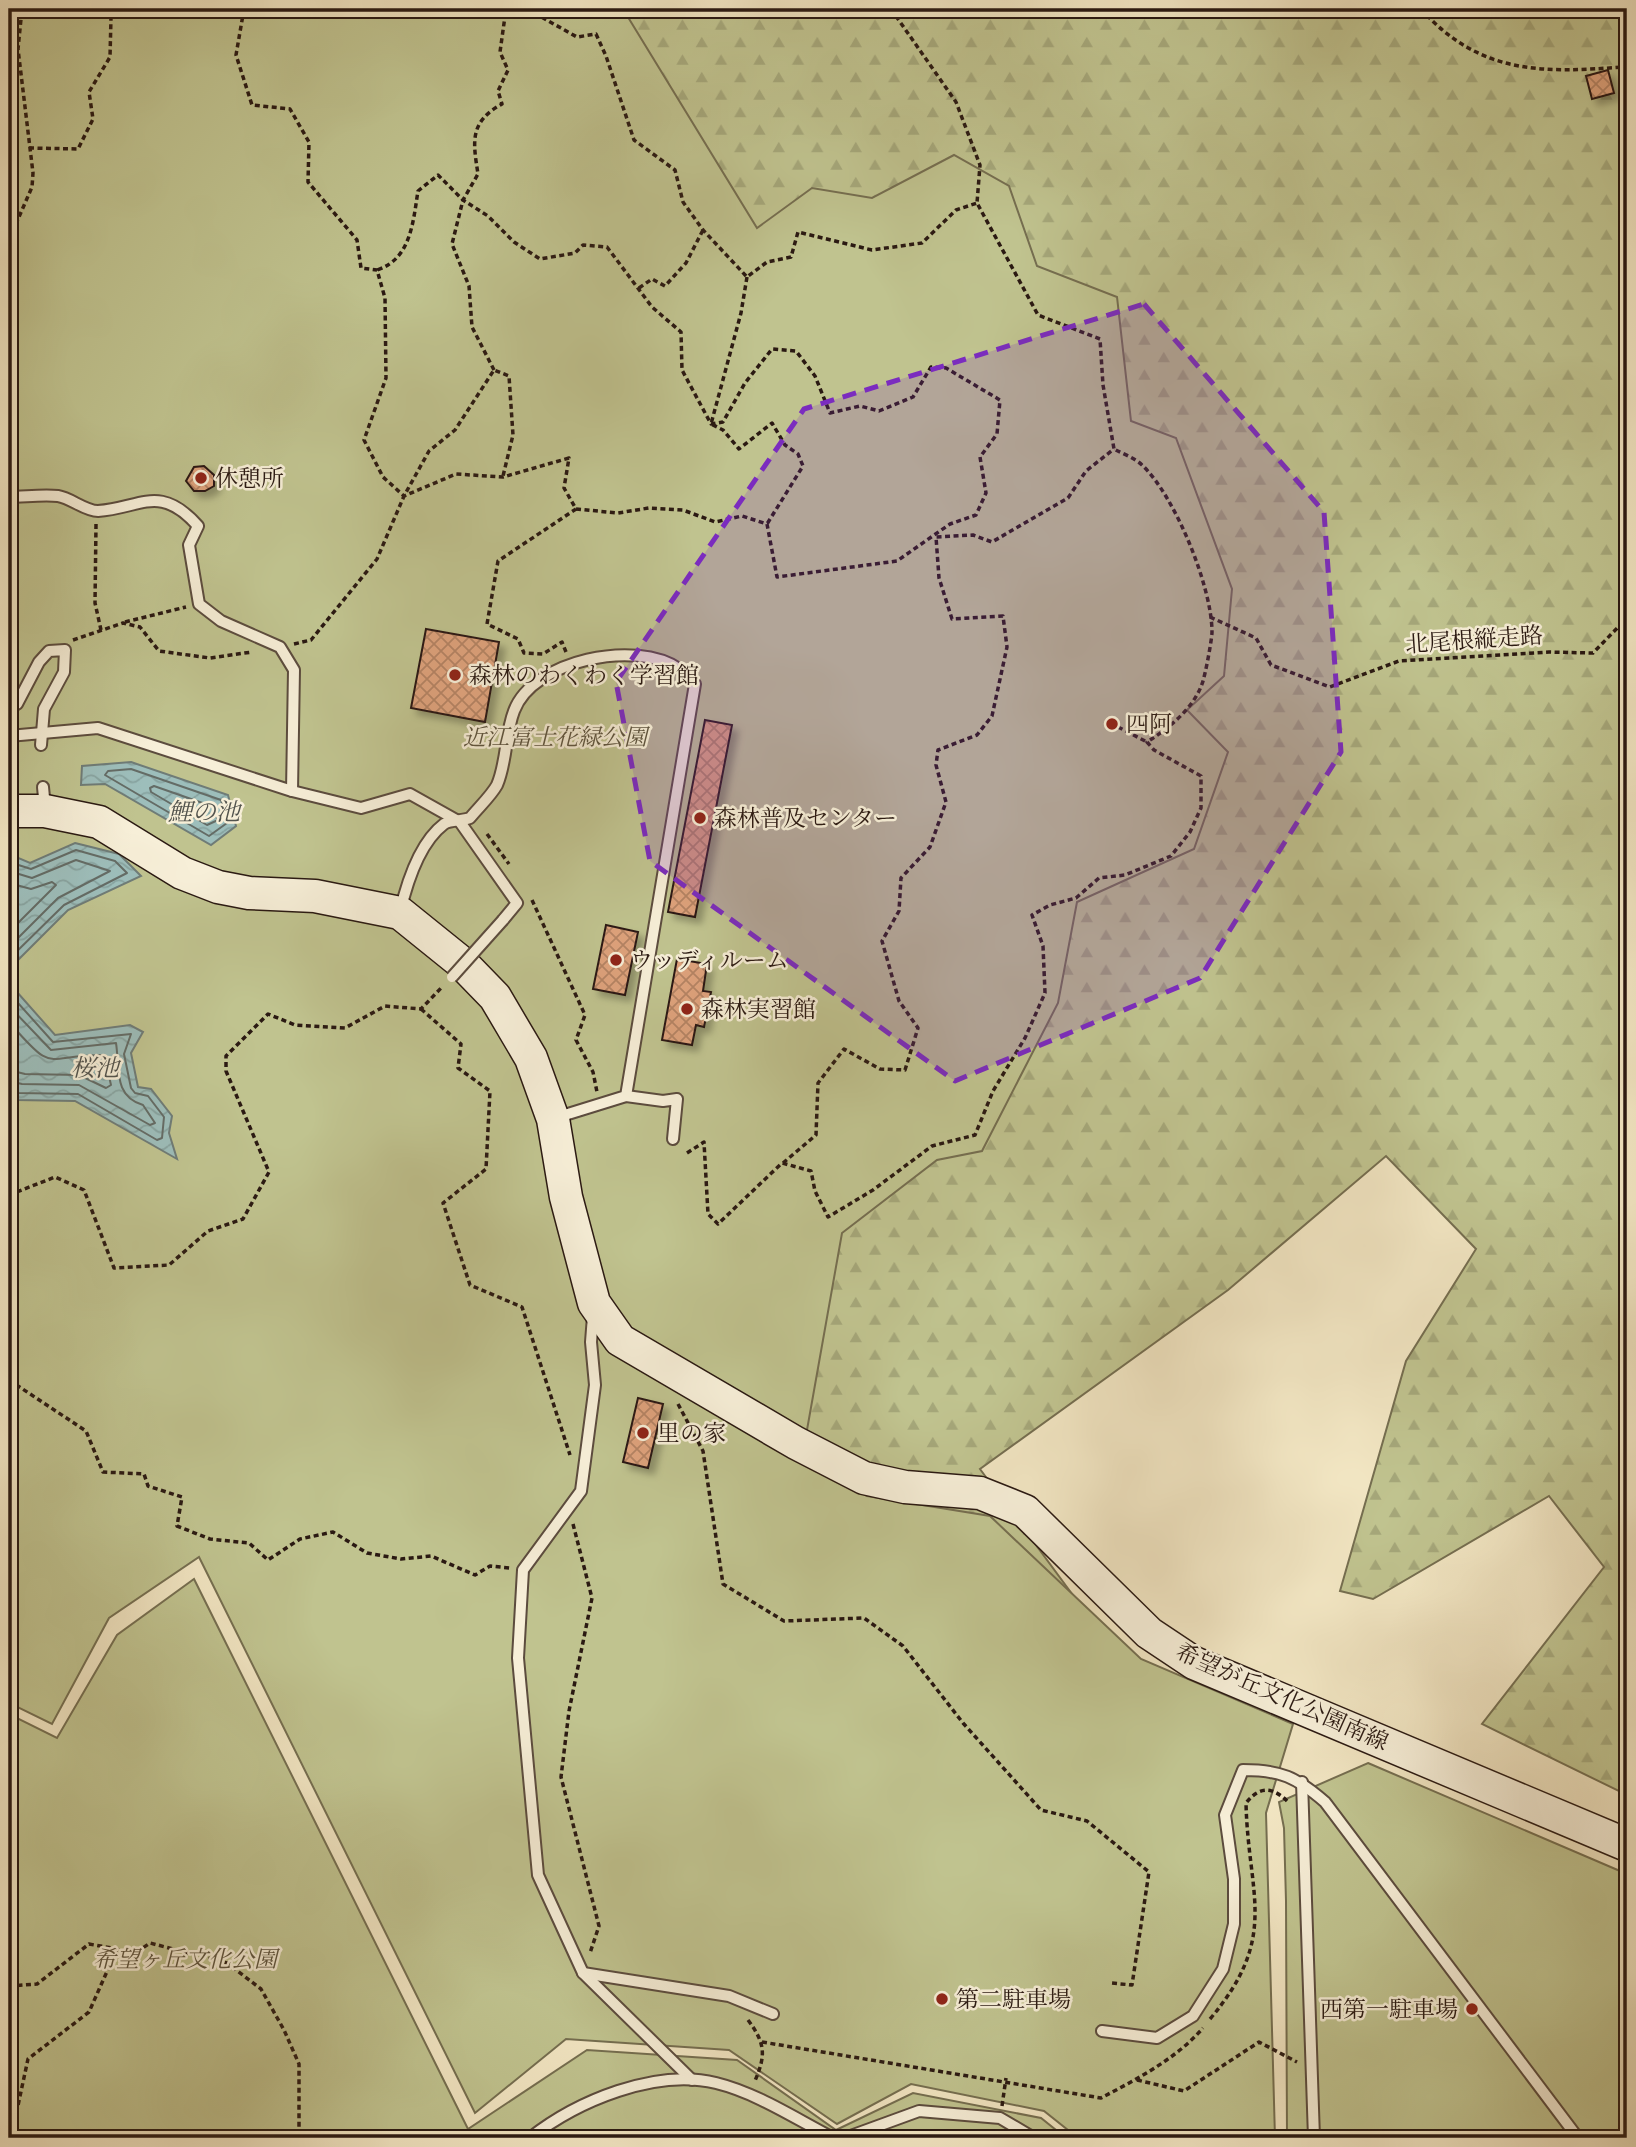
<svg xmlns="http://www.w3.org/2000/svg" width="1636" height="2147" font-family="Cardo,'Noto Serif JP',serif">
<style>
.forest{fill:url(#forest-firs);stroke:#756e50;stroke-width:2}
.green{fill:#c0c38f;stroke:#756e50;stroke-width:2}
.water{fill:url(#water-waves);stroke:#6f7c77;stroke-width:2}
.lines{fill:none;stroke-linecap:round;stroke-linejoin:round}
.shore{stroke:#646c66;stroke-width:2}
.building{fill:url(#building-cross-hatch);stroke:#2a1912;stroke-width:2;filter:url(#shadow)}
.lane-casing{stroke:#5c4c3e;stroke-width:14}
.secondary-casing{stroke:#2a1912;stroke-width:35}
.path{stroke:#2a1912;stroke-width:3.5;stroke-dasharray:5 3.5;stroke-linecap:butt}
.lane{stroke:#f7efd8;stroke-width:10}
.secondary{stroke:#f7efd8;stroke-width:32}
.lane-bridge-casing{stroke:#5c4c3e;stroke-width:14;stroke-linecap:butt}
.lane-bridge{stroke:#f7efd8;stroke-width:10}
.marked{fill:#7b2cbf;fill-opacity:0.2;stroke:#7b2cbf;stroke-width:5;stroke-dasharray:14 9;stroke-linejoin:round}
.poi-dot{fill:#8f2418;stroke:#f7efd8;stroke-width:2.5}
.labels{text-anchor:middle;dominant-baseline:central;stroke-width:5;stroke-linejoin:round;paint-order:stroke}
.poi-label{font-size:23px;fill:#2a1912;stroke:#f7efd8;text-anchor:start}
.street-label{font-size:23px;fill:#2a1912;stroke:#f7efd8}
.park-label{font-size:23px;font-style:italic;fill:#5e543e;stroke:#f7efd8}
.water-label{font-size:24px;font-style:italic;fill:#52534d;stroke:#f7efd8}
</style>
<defs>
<pattern id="forest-firs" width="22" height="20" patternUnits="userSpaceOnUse" patternTransform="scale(1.75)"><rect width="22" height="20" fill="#c0c38f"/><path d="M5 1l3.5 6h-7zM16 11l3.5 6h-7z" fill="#a5a77a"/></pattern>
<pattern id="water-waves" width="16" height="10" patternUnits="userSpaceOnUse" patternTransform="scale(1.75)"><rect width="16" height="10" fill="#9dbebb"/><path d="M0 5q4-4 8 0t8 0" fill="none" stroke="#87a3a0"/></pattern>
<pattern id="building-cross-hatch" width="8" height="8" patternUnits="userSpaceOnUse" patternTransform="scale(1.75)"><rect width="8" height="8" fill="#dea27c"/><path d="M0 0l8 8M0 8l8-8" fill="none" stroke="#b48364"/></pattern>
<filter id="shadow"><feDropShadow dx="6" dy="6" stdDeviation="3.5" flood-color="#0004"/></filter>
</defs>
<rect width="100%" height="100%" fill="#f2e6c3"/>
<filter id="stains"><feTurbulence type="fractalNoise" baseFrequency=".00286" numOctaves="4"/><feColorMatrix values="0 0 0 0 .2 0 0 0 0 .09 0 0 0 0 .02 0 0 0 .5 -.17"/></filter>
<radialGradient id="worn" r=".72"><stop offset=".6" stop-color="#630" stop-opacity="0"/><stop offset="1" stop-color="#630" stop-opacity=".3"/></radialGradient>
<path class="forest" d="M9 9H1627V1795L1482 1724 1604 1567 1549 1496 1373 1599 1340 1591 1406 1361 1476 1249 1386 1156 1228 1290 980 1469 1114 1651 792 1897Z"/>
<g class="green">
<path d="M9 9H623L757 228 812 188 872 198 954 155 1009 186 1037 266 1117 297 1131 421 1176 438 1232 589 1224 676 1187 710 1228 752 1194 849 1077 902 1058 1003 982 1151 937 1160 842 1233 802 1458 867 1496 990 1516 1141 1659 1293 1724 1266 1813 1275 2138H1078L1044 2111 911 2084 837 2124 729 2050 566 2039 475 2113 199 1557 109 1618 52 1724 9 1703Z"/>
<path d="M194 1579 468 2129 587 2050 737 2060 836 2130 913 2093 1041 2118 1066 2138H9V1714L57 1738 117 1635Z"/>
<path d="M1368 1763 1627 1874V2138H1287L1286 1901 1284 1828 1279 1802Z"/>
</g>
<g class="water">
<path d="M131 762 228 795 236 826 211 845 105 784 81 785 82 766Z"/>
<path d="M75 843 119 854 141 876 68 910 9 969V854L30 863Z"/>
<path d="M9 983 55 1035 130 1025 143 1032 131 1053 138 1087 151 1089 172 1116 169 1133 177 1159 75 1101 16 1100 9 1095Z"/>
</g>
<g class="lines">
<g class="shore">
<path d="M131 769 221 800 227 823 209 836 105 775 108 771Z"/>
<path d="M154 786 214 807 218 820 207 825 151 792 150 788Z"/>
<path d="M9 862 31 869 76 850 115 861 127 873 64 905 9 959"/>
<path d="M9 871 32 878 76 860 110 871 58 898 9 947"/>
<path d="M9 883 31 889 52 882 56 885 9 932"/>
<path d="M9 993 53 1042 131 1034 124 1054 131 1088 135 1093 148 1096 164 1117 162 1138 157 1140 78 1094 19 1093 9 1089"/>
<path d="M9 1006 51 1050 116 1043C120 1068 113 1096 143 1105L155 1123 150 1125 79 1085 22 1084 9 1081"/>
<path d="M9 1022C56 1076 42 1055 104 1055L111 1085 106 1088 79 1075 25 1074 9 1070"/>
</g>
</g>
<g class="building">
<path d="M1608 70 1614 93 1592 99 1586 76Z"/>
<path d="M204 466 214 475V486L205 491H194L186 481 194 467Z"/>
<path d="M426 629 499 642 485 722 411 708Z"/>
<path d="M705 720 732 725 695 917 668 912Z"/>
<path d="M606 925 638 932 625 995 593 989Z"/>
<path d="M677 959 707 964 703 991 711 992 704 1027 696 1025 692 1045 662 1040Z"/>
<path d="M638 1398 663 1404 648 1468 623 1462Z"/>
</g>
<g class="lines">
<defs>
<g id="lane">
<path d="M9 497C24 497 43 494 58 496 71 498 85 511 98 511 141 508 160 483 198 526L189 545 199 604 221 621 280 647 294 670 292 791"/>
<path d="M17 704 39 662 49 651 65 650 64 672 44 709 41 745"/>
<path d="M9 736 98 728 292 791 361 808 410 794 460 822 517 903 503 920"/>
<path d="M43 787 45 808"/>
<path d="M400 912C407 882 419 843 444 824 450 820 462 821 470 818 478 808 491 796 497 785 507 762 505 734 514 711 533 660 636 639 679 669 685 673 690 679 695 684L626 1096 555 1118"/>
<path d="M626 1096 663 1101 677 1099 673 1139"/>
<path d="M593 1316 591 1342 595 1385 581 1491 523 1570 518 1658 538 1875 583 1973 692 2080"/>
<path d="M1302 1782 1314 2138"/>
<path d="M583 1973 729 1996 773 2014"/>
<path d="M1102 2031 1157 2038 1193 2016 1223 1969 1234 1924V1879L1225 1815 1243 1770C1281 1770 1296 1777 1325 1802L1578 2138"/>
<path d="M530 2138C577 2101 656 2068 716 2083 757 2093 796 2119 833 2138"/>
<path d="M845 2138 919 2111 1000 2118 1034 2138"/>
</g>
<path id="secondary" d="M9 811H45L99 822 182 873 218 887 249 893 315 896 400 913 462 963 495 997 531 1058 553 1119 566 1197 594 1303 620 1340 796 1443 864 1478 905 1487 980 1493 1025 1511 1149 1633 1194 1663 1627 1845"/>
</defs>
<use href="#lane" class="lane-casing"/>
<use href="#secondary" class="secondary-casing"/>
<g class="path">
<path d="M244 9 236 55 252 105 290 109 309 142 308 182 357 240 361 268 377 270 385 298 386 378 364 440 383 477 404 496 456 474 503 477 569 458 564 488 576 509 618 513 649 508 683 510 715 522 742 516 767 524 777 577 897 561 950 524 976 515 986 493 980 457 997 434 1000 400 946 368 931 367 913 397 879 411 860 406 830 413 815 376 796 351 772 349 745 383 723 422 711 424 682 370 681 332 652 307 607 247 583 245 575 253 540 259 514 242 488 216 463 200 438 175 418 191C413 222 411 259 377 270"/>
<path d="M353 9 358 12 370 9"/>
<path d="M527 9 577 37 596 34 606 56 634 140 675 170 683 202 703 230 747 277 767 262 791 257 798 232 872 250 922 243 956 210 977 203"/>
<path d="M891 9 956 102 980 165 977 203 1038 315 1100 339 1103 385 1114 449"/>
<path d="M1421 9C1480 75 1543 73 1623 67L1627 60"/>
<path d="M29 148 78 149 93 119 89 92 110 57 111 17 120 9"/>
<path d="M9 240 32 187 33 173 18 49 22 9"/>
<path d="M747 277 741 313 711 424 723 430 739 449 772 423 785 445 798 454 803 466 767 524"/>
<path d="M639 288 652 279 665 286 686 263 703 230"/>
<path d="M494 370 472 327 469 286 452 244 463 200 478 174C473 142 469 122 502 104L498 91 508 70 500 52 506 9"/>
<path d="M96 524 95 603 101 630"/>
<path d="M1210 617 1256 638 1271 665 1330 687 1399 661 1549 652 1593 653 1627 618"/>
<path d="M125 622 186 607"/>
<path d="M73 640 123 623 140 627 159 651 210 658 252 652"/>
<path d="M294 644 311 640 377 559 404 496 429 451 455 430 494 370 509 376 513 435 503 476"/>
<path d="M566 652 562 642 543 654 524 653 518 639 487 624 498 561 576 509"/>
<path d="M1118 727 1147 742"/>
<path d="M487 834 509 864"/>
<path d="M532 900 585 1015 576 1040 593 1072 597 1092"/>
<path d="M421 1009 461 1044 458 1068 490 1091 486 1169 443 1203 470 1285 522 1307 570 1455"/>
<path d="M687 1153 704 1142 708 1214 718 1224 782 1163 811 1171 815 1191 828 1217 873 1190 932 1146 975 1135 993 1091 1025 1038 1045 993 1043 946 1032 915 1050 905 1076 898 1099 878 1125 875 1171 856 1190 832 1201 808V776L1154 750 1147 742C1169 728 1193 709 1202 684 1205 677 1212 639 1212 632 1212 587 1175 496 1142 465 1135 458 1123 454 1114 449"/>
<path d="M783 1163 816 1135 818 1083 844 1049 880 1069 905 1070 918 1028 899 1001 882 941 899 911 901 878 930 847 946 802 936 765 938 750 977 735 992 716 1007 647 1003 616 952 619 939 578 936 537 973 535 992 542 1068 498 1086 471 1114 449"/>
<path d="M9 1195 55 1177 84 1190 114 1268 169 1265 208 1231 243 1219 269 1172 226 1071V1056L268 1014 295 1025 345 1028 385 1006 421 1009 443 986"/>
<path d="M9 1249V1279"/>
<path d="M9 1380 86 1431 103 1472 144 1474 148 1486 182 1497 177 1526 210 1539 249 1543 268 1560 300 1539 333 1532 367 1553 401 1559 431 1556 475 1575 490 1566 510 1568"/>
<path d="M678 1404 703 1451 723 1584 784 1621 864 1618 903 1646 963 1723 1041 1810 1087 1821 1149 1872 1132 1985 1111 1983"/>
<path d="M573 1524 592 1598 569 1711 561 1777 599 1926 590 1953"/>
<path d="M9 1986 37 1984 89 1944 117 1949 131 1956 150 1943 227 1963 261 1989 284 2030 299 2064V2132L304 2138"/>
<path d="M1210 2019C1280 1936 1248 1896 1246 1803 1260 1785 1274 1787 1289 1803"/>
<path d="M748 2020C766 2044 766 2056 754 2083"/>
<path d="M762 2042 1101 2098C1137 2079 1176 2059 1203 2028"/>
<path d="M1137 2080 1184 2091 1259 2042 1297 2062"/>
<path d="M1002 2106 1006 2078"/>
<path d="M11 2138 28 2059 89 2012 117 1949"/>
</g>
<use href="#lane" class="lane"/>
<use href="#secondary" class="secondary"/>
<defs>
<path id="lane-bridge" d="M452 977 503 920"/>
</defs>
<use href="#lane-bridge" class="lane-bridge-casing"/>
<use href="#lane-bridge" class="lane-bridge"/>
</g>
<path class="marked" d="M1144 304 1324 512 1341 752 1200 978 955 1081 650 861 616 682 804 409Z"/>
<g class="poi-dot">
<circle cx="201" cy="478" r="7"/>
<circle cx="455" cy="675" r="7"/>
<circle cx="1112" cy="724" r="7"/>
<circle cx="700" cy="818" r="7"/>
<circle cx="616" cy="960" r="7"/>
<circle cx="687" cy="1009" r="7"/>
<circle cx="643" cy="1433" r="7"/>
<circle cx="942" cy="1999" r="7"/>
<circle cx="1472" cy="2009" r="7"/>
</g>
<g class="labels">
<g class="poi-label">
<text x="215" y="478">休憩所</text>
<text x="469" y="675">森林のわくわく学習館</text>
<text x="1126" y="724">四阿</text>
<text x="714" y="818">森林普及センター</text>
<text x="630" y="960">ウッディルーム</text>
<text x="701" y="1009">森林実習館</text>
<text x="657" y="1433">里の家</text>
<text x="956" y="1999">第二駐車場</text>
<text x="1458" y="2009" text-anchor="end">西第一駐車場</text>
</g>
<g class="street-label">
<text transform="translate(1474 640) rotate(-4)">北尾根縦走路</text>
<text transform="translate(1282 1697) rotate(24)">希望が丘文化公園南線</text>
</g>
<g class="park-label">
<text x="555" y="737">近江富士花緑公園</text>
<text x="185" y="1959">希望ヶ丘文化公園</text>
</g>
<g class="water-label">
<text x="204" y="812">鯉の池</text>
<text x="95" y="1068">桜池</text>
</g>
</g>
<rect width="1636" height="2147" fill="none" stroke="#f2e6c3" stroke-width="35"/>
<rect x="10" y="10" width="1615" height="2126" fill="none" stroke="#2a1912" stroke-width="3.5"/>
<rect x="18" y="18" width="1601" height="2112" fill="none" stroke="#2a1912" stroke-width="2"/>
<rect width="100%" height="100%" filter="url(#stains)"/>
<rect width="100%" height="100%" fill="url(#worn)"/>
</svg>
